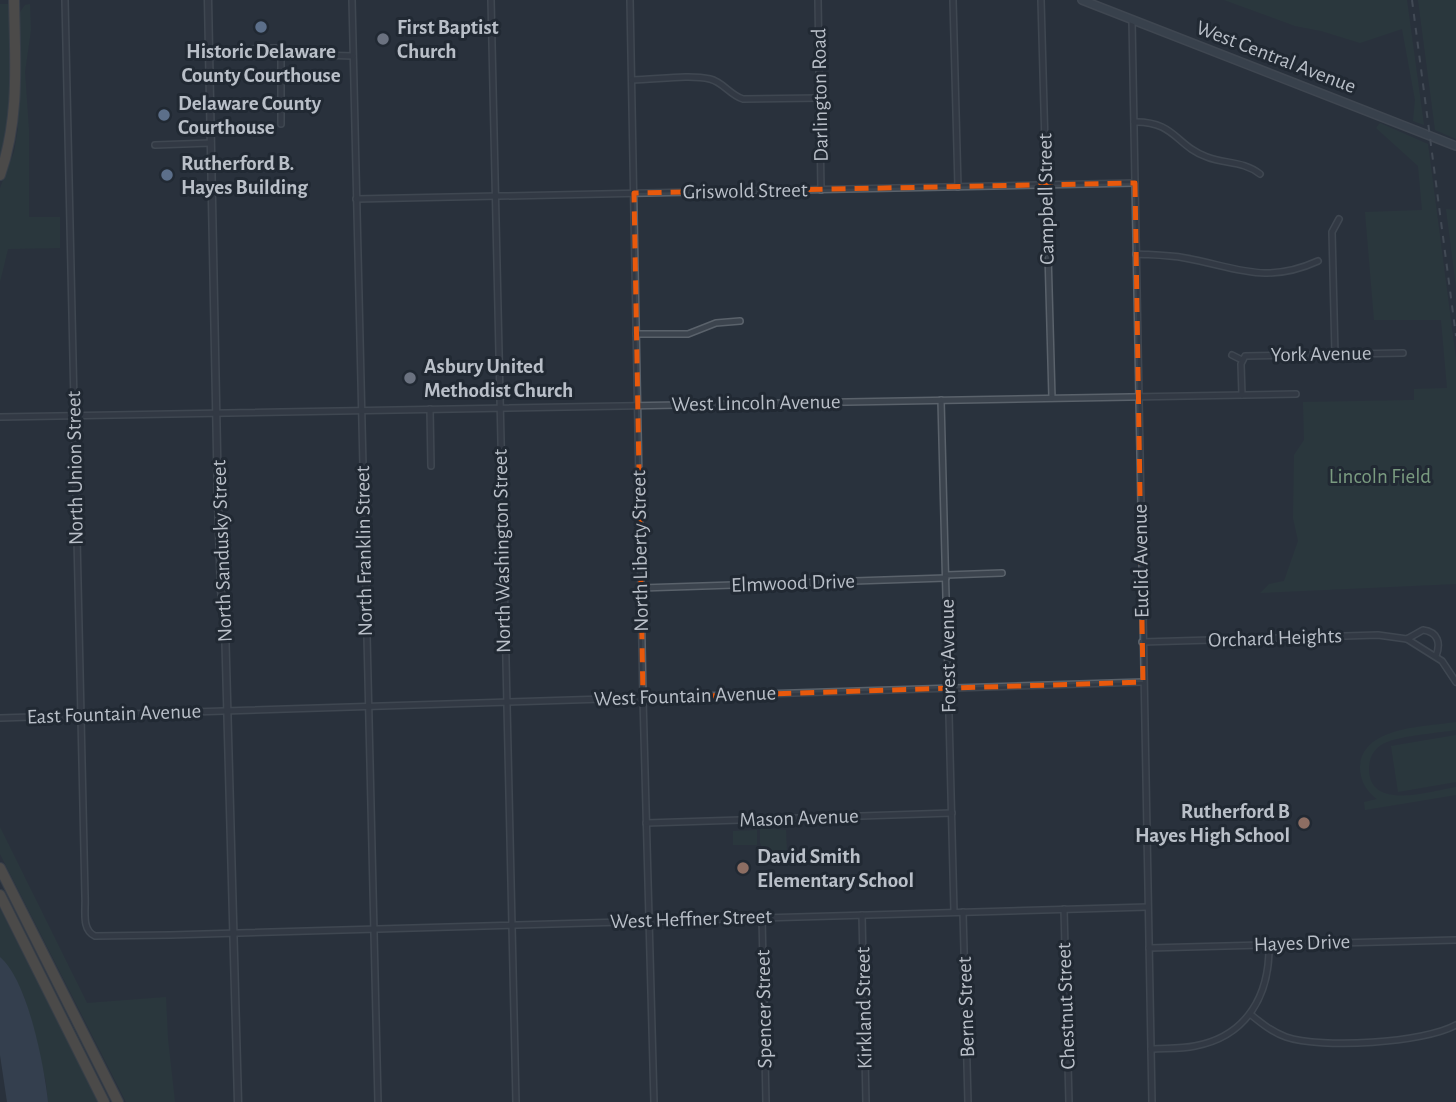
<svg xmlns="http://www.w3.org/2000/svg" width="1456" height="1102" font-family="'Alegreya Sans',sans-serif">
<style>
.green{fill:#2b3f3f}
.water{fill:#415164}
.lines{fill:none;stroke-linecap:round;stroke-linejoin:round}
.minor-casing{stroke:#5a626b;stroke-width:8}
.tertiary-casing{stroke:#5a626b;stroke-width:9}
.secondary-casing{stroke:#5a626b;stroke-width:10}
.motorway-casing{stroke:#474f58;stroke-width:12}
.minor{stroke:#3c444e;stroke-width:5}
.tertiary{stroke:#3c444e;stroke-width:6}
.secondary{stroke:#4b5460;stroke-width:7}
.motorway{stroke:#73685a;stroke-width:10}
.rail{stroke:#5f6874;stroke-width:2;stroke-dasharray:7 7;stroke-linecap:butt}
.marked{fill:none;stroke:#e8590c;stroke-width:5;stroke-dasharray:14 9;stroke-linejoin:round}
.service-dot{fill:#5c6f8a;stroke:#212933;stroke-width:2.5}
.worship-dot{fill:#6b7280;stroke:#212933;stroke-width:2.5}
.education-dot{fill:#8d6e63;stroke:#212933;stroke-width:2.5}
.labels{text-anchor:middle;dominant-baseline:central;stroke-width:6;stroke-linejoin:round;paint-order:stroke}
.poi-label{font-size:21px;font-weight:bold;fill:#b9bfc8;stroke:#212933;text-anchor:start}
.street-label{font-size:21px;fill:#b9bfc8;stroke:#212933}
.park-label{font-size:21px;fill:#7a9b80;stroke:#212933}
</style>
<rect width="100%" height="100%" fill="#29323d"/>
<g class="green">
<path d="M1224 0H1407L1424 125 1413 121 1415 100 1402 29 1360 43 1321 31 1295 26Z"/>
<path d="M1418 0H1456V139L1435 130Z"/>
<path d="M0 4H8L10 6 12 99 0 167Z"/>
<path d="M30 4 31 30 25 72 29 130V217H60V248L8 249 0 282V188L14 152 18 128 20 12 25 5Z"/>
<path d="M1380 123 1428 144 1456 359V584L1260 593 1269 584 1284 581 1298 541 1293 518 1294 455 1304 440 1303 402 1414 400V389L1447 388 1441 320H1374L1365 212 1422 210 1418 166 1376 128Z"/>
<path d="M1446 209 1456 210V287Z"/>
<path d="M1456 722V730C1438 733 1394 736 1381 745 1373 750 1369 759 1369 768 1368 812 1431 791 1456 787V795L1365 810 1364 802 1377 799C1367 792 1360 781 1360 767 1362 726 1426 727 1456 722Z"/>
<path d="M1456 735V782L1398 792 1391 746Z"/>
<path d="M0 827 87 1003 166 997 168 1039 175 1102H126L0 854Z"/>
<path d="M760 828 786 830 787 852 768 853 763 850 760 843Z"/>
<path d="M757 830V845H733V831Z"/>
<path d="M0 908 98 1102H48L46 1082 24 996 0 957Z"/>
</g>
<path class="water" d="M0 957C28 981 44 1065 48 1102H7L0 1055Z"/>
<g class="lines">
<defs>
<g id="minor">
<path d="M65 0 85 896C86 910 81 930 95 936L170 935 1148 907"/>
<path d="M352 0 378 1102"/>
<path d="M491 0 516 1102"/>
<path d="M630 0 643 698 654 1102"/>
<path d="M818 0 821 190"/>
<path d="M953 0 958 187"/>
<path d="M1041 0 1052 398"/>
<path d="M1132 20 1152 1102"/>
<path d="M281 53V124"/>
<path d="M209 56 233 55 250 49 276 48 281 53 287 54 353 56"/>
<path d="M632 80C655 80 688 74 710 79 723 82 730 95 743 99L820 98"/>
<path d="M1134 122C1175 121 1176 146 1207 157 1225 164 1244 161 1260 174"/>
<path d="M155 145 211 143"/>
<path d="M356 199 1135 183"/>
<path d="M1136 254C1153 255 1169 255 1185 258 1236 267 1265 285 1318 261"/>
<path d="M636 334H688L716 323 740 321"/>
<path d="M1335 354 1332 232 1339 219"/>
<path d="M1232 355 1242 360"/>
<path d="M1242 395 1241 364 1245 356 1403 353"/>
<path d="M941 400 954 912"/>
<path d="M430 409 431 466"/>
<path d="M0 417 1296 394"/>
<path d="M946 575 1002 573"/>
<path d="M641 588 946 578"/>
<path d="M1407 639 1442 661 1456 682"/>
<path d="M1142 642 1378 635 1407 639 1423 630C1438 632 1441 643 1436 656"/>
<path d="M0 718 1143 682"/>
<path d="M646 823 952 813"/>
<path d="M1064 909 1069 1102"/>
<path d="M963 912 968 1102"/>
<path d="M862 915 866 1102"/>
<path d="M762 917 766 1102"/>
<path d="M1149 948 1456 940"/>
<path d="M1250 1014C1261 1023 1272 1032 1286 1037 1321 1049 1424 1043 1456 1025"/>
<path d="M1151 1049C1166 1048 1181 1049 1195 1046 1248 1036 1270 994 1269 944"/>
</g>
<path id="tertiary" d="M208 0 218 501 221 590 225 625 238 1102"/>
<path id="secondary" d="M1082 0 1456 146"/>
<g id="motorway">
<path d="M0 175C20 118 15 60 14 0"/>
<path d="M0 868 118 1102"/>
<path d="M0 895 104 1102"/>
</g>
</defs>
<use href="#minor" class="minor-casing"/>
<use href="#tertiary" class="tertiary-casing"/>
<use href="#secondary" class="secondary-casing"/>
<use href="#motorway" class="motorway-casing"/>
<use href="#minor" class="minor"/>
<use href="#tertiary" class="tertiary"/>
<use href="#secondary" class="secondary"/>
<use href="#motorway" class="motorway"/>
<path class="rail" d="M1412 0 1456 336"/>
</g>
<path d="M0 0H1456V1102H0ZM1135 183 1143 682 643 698 634 193Z" fill="#29323d" fill-opacity=".55" fill-rule="evenodd"/>
<path class="marked" d="M1135 183 1143 682 643 698 634 193Z"/>
<g class="service-dot">
<circle cx="261" cy="27" r="7"/>
<circle cx="164" cy="115" r="7"/>
<circle cx="167" cy="175" r="7"/>
</g>
<g class="worship-dot">
<circle cx="383" cy="39" r="7"/>
<circle cx="410" cy="378" r="7"/>
</g>
<g class="education-dot">
<circle cx="1304" cy="823" r="7"/>
<circle cx="743" cy="868" r="7"/>
</g>
<g class="labels">
<g class="poi-label">
<text x="397" y="27">First Baptist<tspan x="397" dy="24">Church</tspan></text>
<text x="261" y="51" text-anchor="middle">Historic Delaware<tspan x="261" dy="24">County Courthouse</tspan></text>
<text x="178" y="103">Delaware County<tspan x="178" dy="24">Courthouse</tspan></text>
<text x="181" y="163">Rutherford B.<tspan x="181" dy="24">Hayes Building</tspan></text>
<text x="424" y="366">Asbury United<tspan x="424" dy="24">Methodist Church</tspan></text>
<text x="1290" y="811" text-anchor="end">Rutherford B<tspan x="1290" dy="24">Hayes High School</tspan></text>
<text x="757" y="856">David Smith<tspan x="757" dy="24">Elementary School</tspan></text>
</g>
<g class="street-label">
<text transform="translate(1276 57) rotate(21)">West Central Avenue</text>
<text transform="translate(820 95) rotate(-91)">Darlington Road</text>
<text transform="translate(745 191) rotate(-1)">Griswold Street</text>
<text transform="translate(1046 199) rotate(-91)">Campbell Street</text>
<text transform="translate(1321 354) rotate(-1)">York Avenue</text>
<text transform="translate(756 403) rotate(-1)">West Lincoln Avenue</text>
<text transform="translate(75 468) rotate(-91)">North Union Street</text>
<text transform="translate(222 551) rotate(-92)">North Sandusky Street</text>
<text transform="translate(364 551) rotate(-91)">North Franklin Street</text>
<text transform="translate(502 551) rotate(-91)">North Washington Street</text>
<text transform="translate(640 551) rotate(-91)">North Liberty Street</text>
<text transform="translate(1141 561) rotate(-91)">Euclid Avenue</text>
<text transform="translate(793 583) rotate(-2)">Elmwood Drive</text>
<text transform="translate(1275 638) rotate(-2)">Orchard Heights</text>
<text transform="translate(948 656) rotate(-91)">Forest Avenue</text>
<text transform="translate(685 696) rotate(-2)">West Fountain Avenue</text>
<text transform="translate(114 714) rotate(-2)">East Fountain Avenue</text>
<text transform="translate(799 818) rotate(-2)">Mason Avenue</text>
<text transform="translate(691 919) rotate(-2)">West Heffner Street</text>
<text transform="translate(1302 943) rotate(-2)">Hayes Drive</text>
<text transform="translate(1066 1006) rotate(-92)">Chestnut Street</text>
<text transform="translate(966 1007) rotate(-92)">Berne Street</text>
<text transform="translate(864 1008) rotate(-91)">Kirkland Street</text>
<text transform="translate(764 1009) rotate(-91)">Spencer Street</text>
</g>
<g class="park-label">
<text x="1380" y="476">Lincoln Field</text>
</g>
</g>
</svg>
